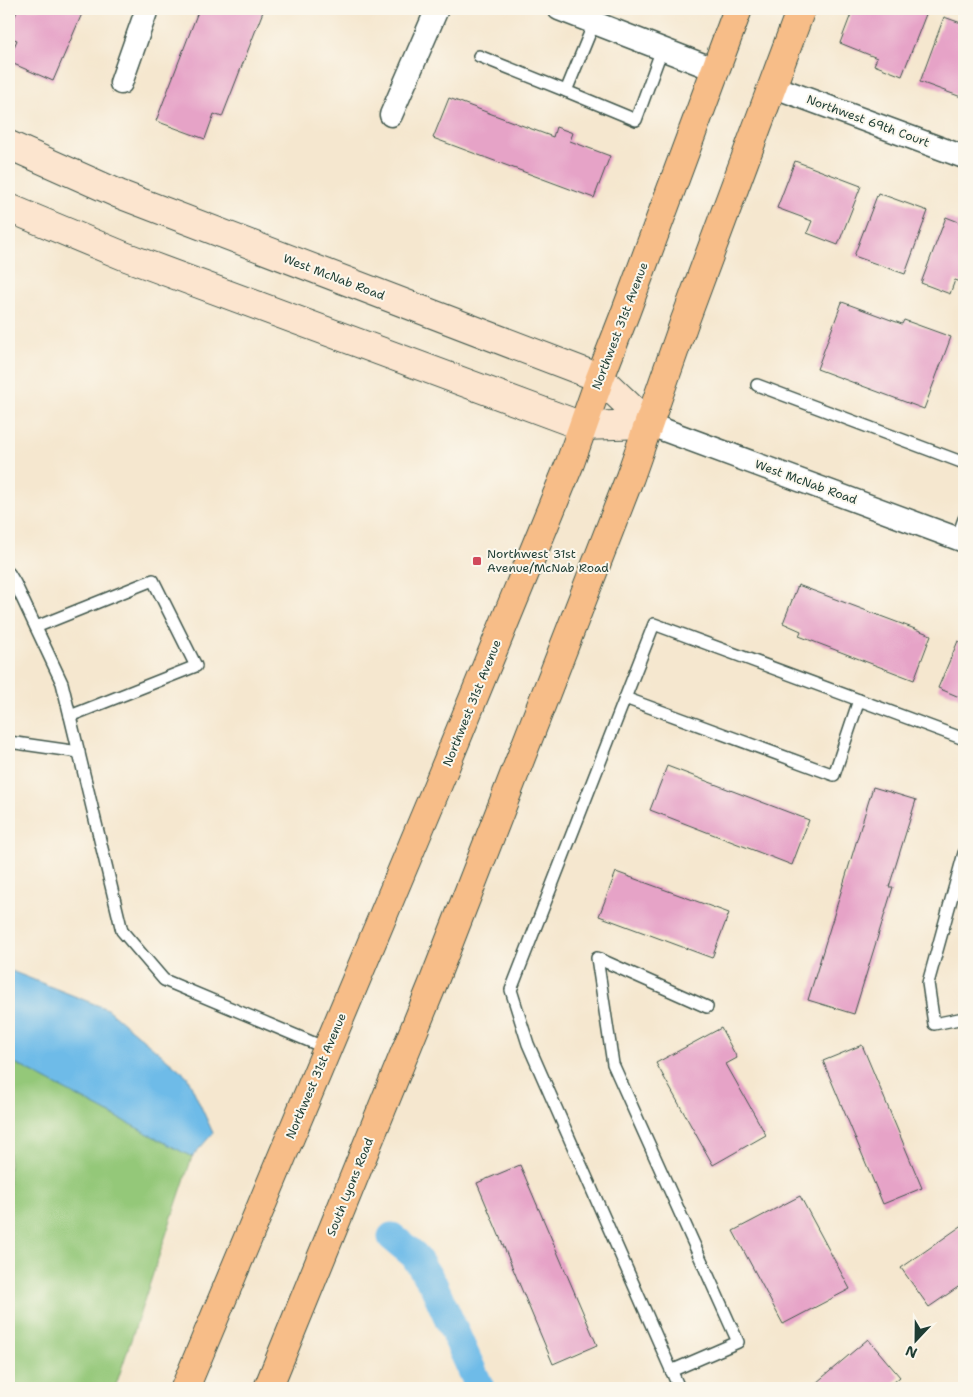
<svg xmlns="http://www.w3.org/2000/svg" width="973" height="1397" font-family="'Shantell Sans',sans-serif">
<style>
.green{fill:#94c879;stroke:#5a8256}
.water{fill:#6ebbe8;stroke:#467c8e}
.lines{fill:none;stroke-linecap:round;stroke-linejoin:round}
.canal{stroke:#6ebbe8;stroke-width:29}
.building{fill:#e6a3c7}
.lane-casing{stroke:#3f564b;stroke-width:14}
.street-casing{stroke:#3f564b;stroke-width:25}
.secondary-casing{stroke:#3f564b;stroke-width:30}
.primary-casing{stroke:#3f564b;stroke-width:30}
.lane{stroke:#fff;stroke-width:11}
.street{stroke:#fff;stroke-width:22}
.secondary{stroke:#fce5cf;stroke-width:28}
.primary{stroke:#f7bd88;stroke-width:28}
.poi-dot{fill:#d1495b;stroke:#fbf7ec;stroke-width:2}
.labels{text-anchor:middle;dominant-baseline:central;stroke-width:4;stroke-linejoin:round;paint-order:stroke}
.street-label{font-size:12px;fill:#1f3d34;stroke:#fbf7ec}
.poi-label{font-size:12px;fill:#1f3d34;stroke:#fbf7ec;text-anchor:start}
</style>
<rect width="100%" height="100%" fill="#fbf7ec"/>
<filter id="ink" filterUnits="userSpaceOnUse"><feTurbulence type="fractalNoise" baseFrequency=".02" numOctaves="2"/><feDisplacementMap in="SourceGraphic" scale="10" xChannelSelector="R" yChannelSelector="G"/><feConvolveMatrix kernelMatrix="1 2 1 2 8 2 1 2 1" color-interpolation-filters="sRGB"/></filter>
<filter id="wash" filterUnits="userSpaceOnUse"><feTurbulence type="fractalNoise" baseFrequency=".0096" numOctaves="4" result="noise"/><feDisplacementMap in="SourceGraphic" scale="20" xChannelSelector="R" yChannelSelector="G"/><feGaussianBlur stdDeviation="1.12" result="paint"/><feColorMatrix in="noise" values="0 0 0 0 0 0 0 0 0 0 0 0 0 0 0 0 0 1.4 0 .05"/><feComposite in="paint" operator="in"/></filter>
<g filter="url(#wash)">
<rect width="100%" height="100%" fill="#f5e7cf"/>
<path class="green" d="M9 1060 192 1157 115 1388H9Z"/>
<path class="water" d="M9 970 107 1009 187 1076 213 1133 192 1157 9 1060Z"/>
<g class="lines">
<path class="canal" d="M392 1237 414 1255 433 1284 480 1388"/>
</g>
<g id="blocks">
<g class="building">
<path d="M18 9H84L53 81 9 62V59L17 40 9 37V30Z"/>
<path d="M199 9H264L222 117 214 114 205 139 156 121Z"/>
<path d="M853 9H928L902 76 874 65 877 58 840 43Z"/>
<path d="M944 17 964 24V98L920 82Z"/>
<path d="M449 98 553 137 556 127 573 133 570 141 610 156 594 198 433 138Z"/>
<path d="M795 161 861 186 838 245 807 233 812 221 777 208Z"/>
<path d="M878 193 928 211 905 274 854 256Z"/>
<path d="M946 217 964 224V283L955 280 950 294 921 283Z"/>
<path d="M842 302 902 324 904 320 951 337 924 409 817 369Z"/>
<path d="M798 585 931 635 914 680 799 636 801 631 783 623Z"/>
<path d="M958 641 964 644V699L938 688Z"/>
<path d="M667 766 809 820 792 865 650 810Z"/>
<path d="M873 787 916 800 889 887H893L854 1014 808 1000Z"/>
<path d="M616 872 729 913 712 958 599 916Z"/>
<path d="M721 1028 737 1058 726 1064 766 1135 713 1165 656 1063Z"/>
<path d="M862 1045 922 1188 883 1204 823 1061Z"/>
<path d="M520 1165 597 1345 553 1364 477 1183Z"/>
<path d="M800 1196 850 1289 783 1324 733 1231Z"/>
<path d="M964 1224V1283L929 1307 901 1268Z"/>
<path d="M868 1339 900 1377 887 1388H810Z"/>
</g>
</g>
</g>
<g filter="url(#ink)">
<use href="#blocks" fill-opacity="0" stroke="#3f564b" stroke-width="1"/>
<g class="lines">
<defs>
<g id="lane">
<path d="M479 56 566 91 594 23"/>
<path d="M566 91 636 120 662 49"/>
<path d="M757 385 964 463"/>
<path d="M957 538 964 519"/>
<path d="M9 573 15 583 62 683 122 931 164 980 328 1049"/>
<path d="M36 627 153 580 196 666 70 716"/>
<path d="M625 698 834 775 859 700"/>
<path d="M9 742 79 752"/>
<path d="M964 853 928 983 934 1024 964 1018"/>
<path d="M671 1371 738 1342 613 1064 597 958 707 1007"/>
<path d="M679 1388 528 1044 511 990 654 624 964 739"/>
</g>
<g id="street">
<path d="M559 9 716 70"/>
<path d="M121 83 147 9"/>
<path d="M772 86 964 157"/>
<path d="M391 115 437 9"/>
<path d="M648 424 964 541"/>
</g>
<g id="secondary">
<path d="M9 145 119 194 600 378 648 424"/>
<path d="M9 208 124 256 582 426 648 424"/>
</g>
<g id="primary">
<path d="M185 1388 434 794 570 463 600 378 626 311 738 9"/>
<path d="M268 1388 432 986 630 477 684 323 801 9"/>
</g>
</defs>
<use href="#lane" class="lane-casing"/>
<use href="#street" class="street-casing"/>
<use href="#secondary" class="secondary-casing"/>
<use href="#primary" class="primary-casing"/>
<use href="#lane" class="lane"/>
<use href="#street" class="street"/>
<use href="#secondary" class="secondary"/>
<use href="#primary" class="primary"/>
</g>
</g>
<rect class="poi-dot" x="472" y="556" width="10" height="10" rx="2.5"/>
<g class="labels">
<g class="street-label">
<text transform="translate(868 121) rotate(20)">Northwest 69th Court</text>
<text transform="translate(334 277) rotate(21)">West McNab Road</text>
<text transform="translate(620 326) rotate(-69)">Northwest 31st Avenue</text>
<text transform="translate(806 482) rotate(20)">West McNab Road</text>
<text transform="translate(472 703) rotate(-68)">Northwest 31st Avenue</text>
<text transform="translate(316 1076) rotate(-67)">Northwest 31st Avenue</text>
<text transform="translate(350 1187) rotate(-68)">South Lyons Road</text>
</g>
<g class="poi-label">
<text x="487" y="554">Northwest 31st<tspan x="487" dy="14">Avenue/McNab Road</tspan></text>
</g>
</g>
<rect width="973" height="1397" fill="none" stroke="#fbf7ec" stroke-width="30"/>
<g transform="translate(916 1340) rotate(202)" stroke="#fbf7ec" stroke-width="4" paint-order="stroke">
<path d="M0-4L9 19L0 12L-9 19Z" fill="#1f3d34"/>
<text y="-8" font-size="14" font-weight="bold" text-anchor="middle" fill="#1f3d34">N</text>
</g>
</svg>
